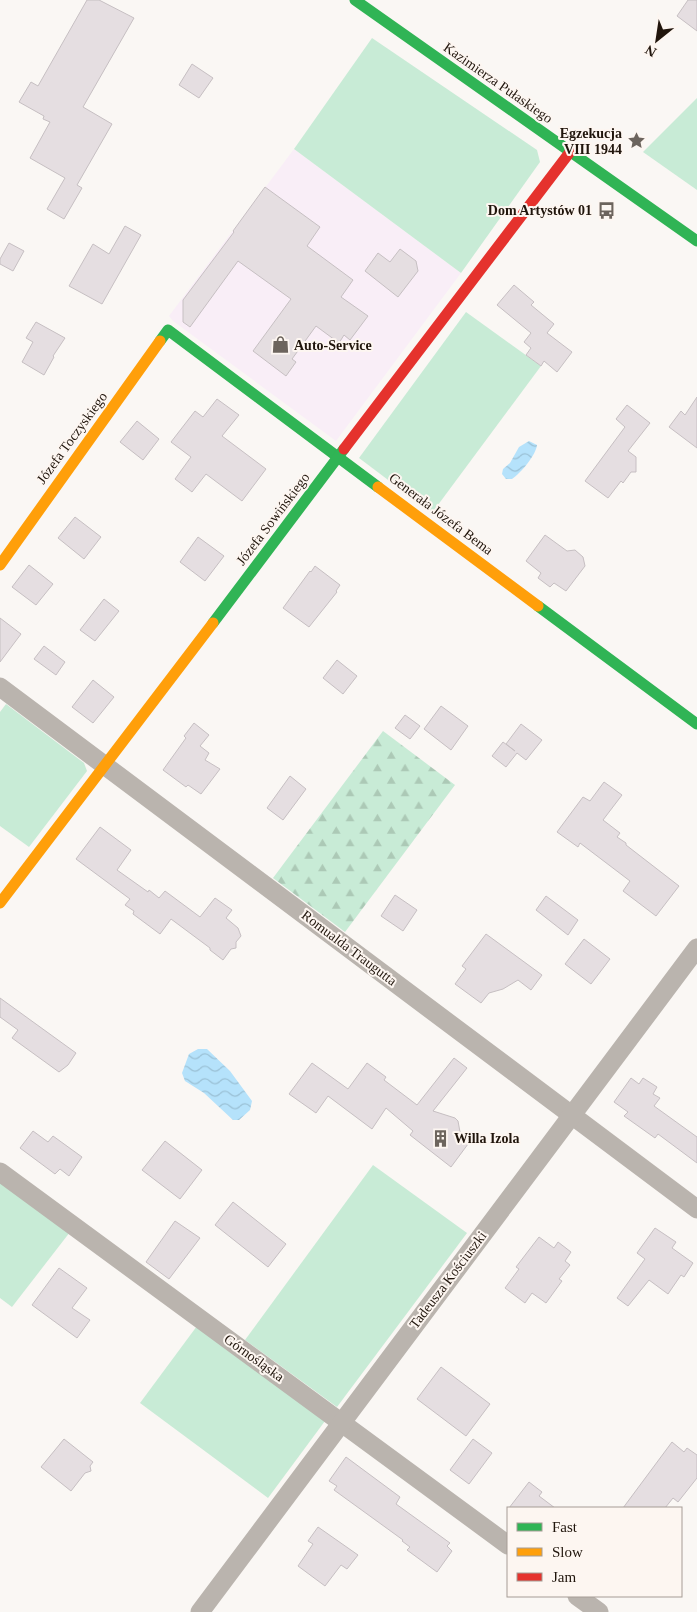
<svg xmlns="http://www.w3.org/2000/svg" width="697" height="1612" font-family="Georgia,serif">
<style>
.commercial{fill:#f9eef7}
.grass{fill:#c8ebd6}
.forest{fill:url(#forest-firs)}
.water{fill:url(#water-waves)}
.building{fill:#e5dee1;stroke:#c6bfc2}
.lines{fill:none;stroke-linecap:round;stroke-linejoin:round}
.street{stroke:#bab4ae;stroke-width:19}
.fast{stroke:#30b455;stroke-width:11}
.slow{stroke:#ff9f0a;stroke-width:11}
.jam{stroke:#e5322d;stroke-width:11}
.labels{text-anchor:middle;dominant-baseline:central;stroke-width:4;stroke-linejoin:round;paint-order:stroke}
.street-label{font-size:14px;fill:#20150c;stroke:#fdf6f1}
.poi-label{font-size:14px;font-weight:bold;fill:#20150c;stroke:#fdf6f1;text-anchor:end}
</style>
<defs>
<pattern id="forest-firs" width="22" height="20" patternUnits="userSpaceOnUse" patternTransform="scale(1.25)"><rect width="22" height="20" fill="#c8ebd6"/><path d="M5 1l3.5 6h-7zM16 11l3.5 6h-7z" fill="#acc9b6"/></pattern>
<pattern id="water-waves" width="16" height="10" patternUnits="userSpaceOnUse" patternTransform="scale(1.25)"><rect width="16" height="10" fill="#b5e2fb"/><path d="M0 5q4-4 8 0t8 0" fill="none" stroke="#9bc1d6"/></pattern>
</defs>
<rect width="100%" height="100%" fill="#faf7f4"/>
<path class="commercial" d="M294 149 461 273 336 441 173 321 169 316Z"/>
<g class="grass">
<path d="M372 38 537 150 540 162 461 273 294 149Z"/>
<path d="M697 98V190L643 152Z"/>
<path d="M466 312 541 366 432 513 359 458Z"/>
<path d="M6 704 84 763 87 771 29 847 0 826V712Z"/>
<path d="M373 1165 467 1233 337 1407 245 1340Z"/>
<path d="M0 1179 70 1232 12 1307 0 1298Z"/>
<path d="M197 1326 325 1421 268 1498 140 1403Z"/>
</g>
<path class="forest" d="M383 731 455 785 345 932 273 878Z"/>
<g class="water">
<path d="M529 441 537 445C536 455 521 473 512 479H506L502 474 503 469 510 463 519 447Z"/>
<path d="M198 1049H207L230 1071 252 1101 250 1110 239 1120H233L204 1093 185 1081 182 1073 189 1054Z"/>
</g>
<g class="building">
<path d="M87 0H99L134 18 83 107 112 124 77 185 82 188 64 219 47 209 65 178 30 158 50 122 43 119 44 116 19 102 31 82 38 86Z"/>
<path d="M688 0H697V31L677 16Z"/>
<path d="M192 64 213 78 199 98 179 85Z"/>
<path d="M265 187 320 227 307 246 353 280 341 297 368 316 350 340 344 335 339 343 316 326 292 359 296 362 286 376 253 351 291 299 238 261 190 327 183 322V300L234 232 233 231Z"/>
<path d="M125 226 141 235 102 304 69 286 93 244 109 254Z"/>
<path d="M9 243 24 251 13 271 0 264V259Z"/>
<path d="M400 249 416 261 418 271 398 297 365 271 378 253 390 262Z"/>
<path d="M514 285 534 302 531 305 554 324 547 333 572 352 557 372 544 361 541 366 526 355 531 348 524 342 531 333 497 305Z"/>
<path d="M36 322 65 338 53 356 54 357 44 375 22 362 33 342 26 338Z"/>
<path d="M697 397V448L669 427 681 411 685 415Z"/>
<path d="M217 399 239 415 222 436 266 469 242 501 206 474 192 492 175 479 191 457 171 442 195 411 203 417Z"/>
<path d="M627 405 650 423 628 451 636 457V472H631L623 483 621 481 608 498 585 481 625 427 616 419Z"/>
<path d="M137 421 159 439 143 460 120 442Z"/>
<path d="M75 517 101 537 84 559 58 538Z"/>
<path d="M545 535 567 551 575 550 583 557 585 566 566 591 554 583 550 587 538 578 541 573 526 561Z"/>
<path d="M198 537 224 556 205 581 180 562Z"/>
<path d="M29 565 53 584 36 605 12 587Z"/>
<path d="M315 566 340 585 336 591 337 592 309 627 283 608 310 571 311 572Z"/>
<path d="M104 599 119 611 95 641 80 630Z"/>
<path d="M0 618 21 634 0 662Z"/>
<path d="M44 646 65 662 56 675 34 659Z"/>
<path d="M337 660 357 676 343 694 323 678Z"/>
<path d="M93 680 114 697 93 723 72 707Z"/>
<path d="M441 706 468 726 451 750 424 729Z"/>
<path d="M405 715 420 726 410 739 395 728Z"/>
<path d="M194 723 209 735 200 746 209 753 205 760 220 769 201 794 188 785 186 787 163 770 186 738 184 736Z"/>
<path d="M521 724 542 740 526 760 517 753 506 767 492 756 503 742 515 751 506 744Z"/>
<path d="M290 776 306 789 283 820 267 808Z"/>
<path d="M604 782 622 795 603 820 620 833 617 837 626 843V845L679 886 656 916 623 891 630 881 580 843 578 847 557 832 583 797 590 801Z"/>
<path d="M100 827 131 850 117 870 148 892 149 890 159 898 165 891 200 917 215 898 232 910 226 918 238 928 241 936 236 942V948L231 949 223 960 210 950V948L171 919 160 934 133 914 134 911 125 905 130 899 76 859Z"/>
<path d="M395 895 417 910 403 931 381 916Z"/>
<path d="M546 896 578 920 568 935 536 910Z"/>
<path d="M486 934 542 975 531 990 518 980 503 989 489 993 481 1003 455 984 466 969 462 966Z"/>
<path d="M584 939 610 959 591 984 565 964Z"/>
<path d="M0 998 76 1053 68 1065 59 1072 12 1038 18 1030 0 1017Z"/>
<path d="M454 1058 467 1068 433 1111 455 1118 458 1121 460 1132 471 1140 451 1167 410 1135 413 1131 386 1108 372 1129 328 1096 316 1113 289 1094 312 1063 348 1089 367 1063 386 1077 384 1080 417 1105Z"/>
<path d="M631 1078 639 1084 643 1078 657 1087 653 1094 660 1098 654 1106 697 1137V1163L658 1134 655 1138 624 1116 628 1112 614 1102Z"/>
<path d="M33 1131 48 1142 53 1136 82 1157 69 1176 60 1169 55 1174 20 1148Z"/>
<path d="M165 1141 202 1170 180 1199 142 1170Z"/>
<path d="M233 1202 286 1244 268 1267 215 1225Z"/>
<path d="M175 1221 200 1238 169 1279 146 1262Z"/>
<path d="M655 1228 676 1242 672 1248 693 1263 684 1277 681 1275 668 1294 649 1280 628 1306 617 1298 645 1259 637 1253Z"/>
<path d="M539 1237 554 1248 558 1242 571 1252 565 1261 570 1265 559 1279 562 1281 546 1303 532 1293 525 1303 505 1288 519 1269 516 1267Z"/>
<path d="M59 1268 87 1288 72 1308 90 1320 77 1338 32 1305Z"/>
<path d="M441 1367 490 1404 466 1436 417 1399Z"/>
<path d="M64 1439 93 1462 90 1466 91 1471 85 1473 71 1491 41 1467Z"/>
<path d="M473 1439 492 1453 469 1484 450 1470Z"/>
<path d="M672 1442 684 1452 687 1448 697 1455V1478L678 1502 673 1498 665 1508H623Z"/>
<path d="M346 1457 400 1497 396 1504 450 1543 447 1546 452 1551 437 1572 407 1550 410 1547 402 1541 403 1540 334 1490 337 1486 329 1481Z"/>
<path d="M529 1482 542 1492 539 1496 555 1508H509Z"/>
<path d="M318 1527 358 1555 347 1569 341 1565 325 1586 298 1566 313 1544 308 1541Z"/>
</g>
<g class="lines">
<g class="street">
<path d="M0 687 697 1209"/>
<path d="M0 1172 508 1545"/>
<path d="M577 1596 599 1612"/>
<path d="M200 1612 697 948"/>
</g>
<g class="fast">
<path d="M355 0 697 241"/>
<path d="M160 341 168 330 378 487"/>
<path d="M538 606 697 724"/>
<path d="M213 623 344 449"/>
</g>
<g class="slow">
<path d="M378 487 538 606"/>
<path d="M0 565 160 341"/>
<path d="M0 903 213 623"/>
</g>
<path class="jam" d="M344 449 570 152"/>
</g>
<defs>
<symbol id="sight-bare" viewBox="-9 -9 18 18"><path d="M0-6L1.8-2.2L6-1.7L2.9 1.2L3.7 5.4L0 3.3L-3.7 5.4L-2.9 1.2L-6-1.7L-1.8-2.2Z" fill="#6c645d" stroke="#fdf6f1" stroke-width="2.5" paint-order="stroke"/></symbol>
<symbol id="bus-bare" viewBox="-9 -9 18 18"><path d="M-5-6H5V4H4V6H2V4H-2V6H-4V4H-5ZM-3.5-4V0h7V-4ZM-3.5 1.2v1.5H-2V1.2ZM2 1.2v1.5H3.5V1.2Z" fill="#6c645d" stroke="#fdf6f1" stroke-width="2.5" paint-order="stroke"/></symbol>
<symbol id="shop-bare" viewBox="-9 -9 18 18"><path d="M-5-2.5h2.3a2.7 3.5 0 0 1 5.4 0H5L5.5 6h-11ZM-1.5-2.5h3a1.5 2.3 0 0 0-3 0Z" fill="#6c645d" stroke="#fdf6f1" stroke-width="2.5" paint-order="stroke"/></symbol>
<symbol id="building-bare" viewBox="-9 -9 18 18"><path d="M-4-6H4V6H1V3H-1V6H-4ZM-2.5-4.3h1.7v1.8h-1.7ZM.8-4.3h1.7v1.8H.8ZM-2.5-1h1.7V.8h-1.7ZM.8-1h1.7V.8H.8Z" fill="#6c645d" stroke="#fdf6f1" stroke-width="2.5" paint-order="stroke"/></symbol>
</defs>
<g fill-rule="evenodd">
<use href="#sight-bare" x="624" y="128" width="25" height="25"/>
<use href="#bus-bare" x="594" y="198" width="25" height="25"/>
<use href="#shop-bare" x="268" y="332" width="25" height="25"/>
<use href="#building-bare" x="428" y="1126" width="25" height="25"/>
</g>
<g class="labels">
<g class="street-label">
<text transform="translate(498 83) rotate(35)">Kazimierza Pułaskiego</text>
<text transform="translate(72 438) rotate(-54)">Józefa Toczyskiego</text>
<text transform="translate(441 514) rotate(37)">Generała Józefa Bema</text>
<text transform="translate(273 519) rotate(-53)">Józefa Sowińskiego</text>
<text transform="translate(349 948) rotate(37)">Romualda Traugutta</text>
<text transform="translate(448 1280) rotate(-53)">Tadeusza Kościuszki</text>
<text transform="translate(254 1358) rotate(36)">Górnośląska</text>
</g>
<g class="poi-label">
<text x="622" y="133">Egzekucja<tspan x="622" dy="16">VIII 1944</tspan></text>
<text x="592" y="210">Dom Artystów 01</text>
<text x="294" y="345" text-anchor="start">Auto-Service</text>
<text x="454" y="1138" text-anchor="start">Willa Izola</text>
</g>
</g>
<rect x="507" y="1507" width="175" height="90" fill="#fdf6f1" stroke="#a59c95"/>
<rect x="517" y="1523" width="25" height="8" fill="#30b455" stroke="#a59c95"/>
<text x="552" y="1532" font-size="15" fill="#20150c">Fast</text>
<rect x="517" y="1548" width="25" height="8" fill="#ff9f0a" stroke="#a59c95"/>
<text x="552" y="1557" font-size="15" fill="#20150c">Slow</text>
<rect x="517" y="1573" width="25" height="8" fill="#e5322d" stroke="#a59c95"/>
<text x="552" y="1582" font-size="15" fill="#20150c">Jam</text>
<g transform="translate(657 40) rotate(210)" stroke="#fdf6f1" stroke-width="4" paint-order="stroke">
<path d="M0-4L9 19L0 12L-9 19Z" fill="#20150c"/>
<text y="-8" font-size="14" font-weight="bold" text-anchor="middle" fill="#20150c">N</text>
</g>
</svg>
